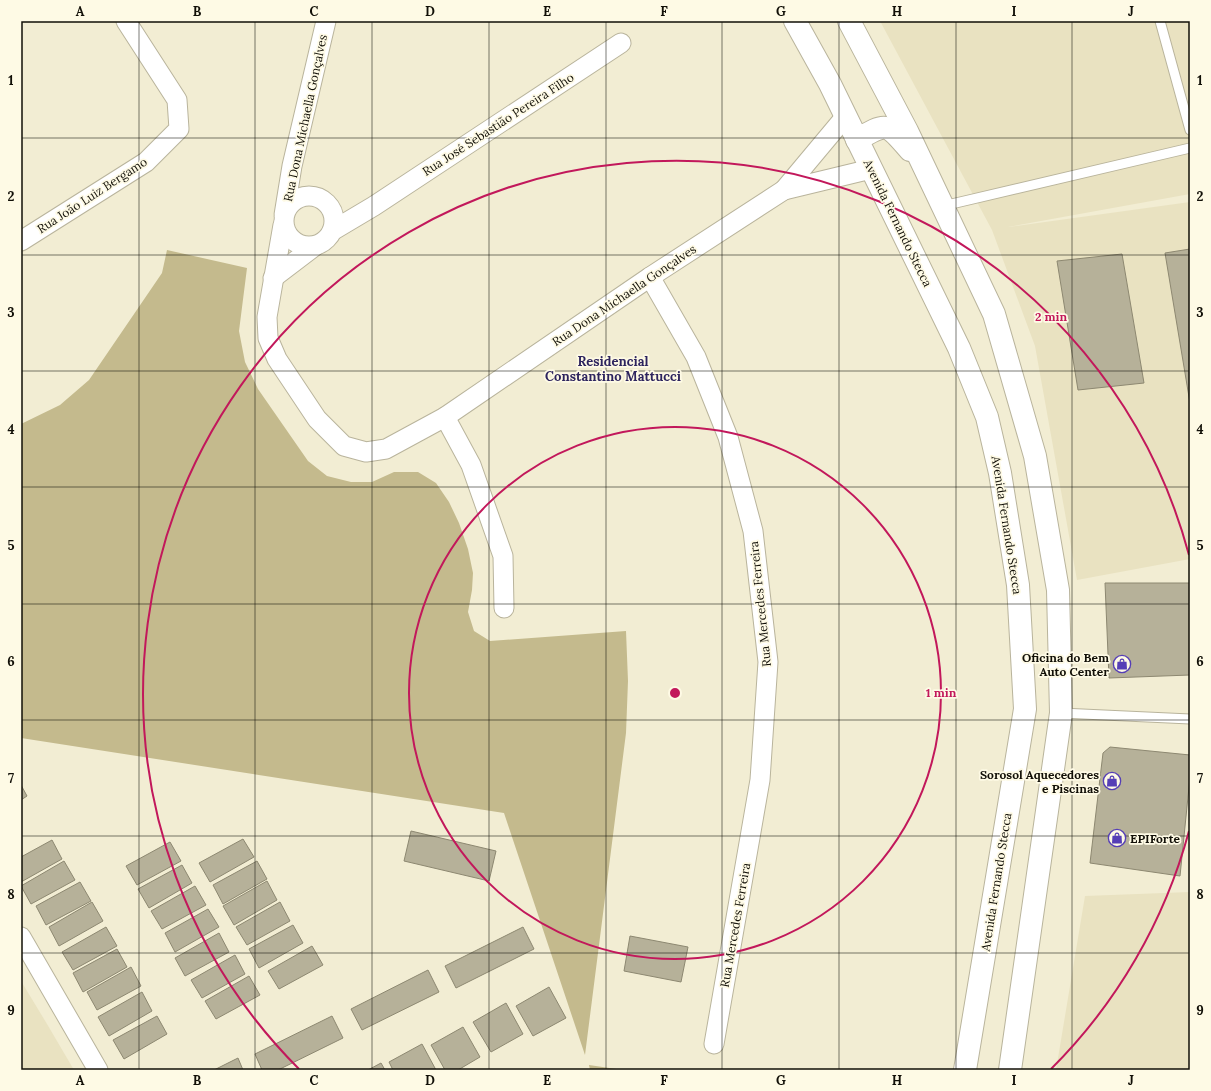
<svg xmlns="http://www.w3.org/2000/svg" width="1211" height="1091" font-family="Lora,serif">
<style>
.built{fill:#e9e2c1}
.green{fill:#c4ba8d}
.building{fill:#b6b199;stroke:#8d8871}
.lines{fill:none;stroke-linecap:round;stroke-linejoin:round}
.service-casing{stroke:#b9b49c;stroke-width:11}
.minor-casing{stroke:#b9b49c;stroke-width:21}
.secondary-casing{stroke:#b9b49c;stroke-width:24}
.service{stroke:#fff;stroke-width:9}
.minor{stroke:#fff;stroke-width:19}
.secondary{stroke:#fff;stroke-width:22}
.grid{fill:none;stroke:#110f07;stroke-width:1;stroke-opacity:0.55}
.ring{fill:none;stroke:#c2185b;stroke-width:2}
.labels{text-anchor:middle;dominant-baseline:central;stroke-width:3.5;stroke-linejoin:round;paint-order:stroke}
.street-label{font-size:12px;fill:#110f07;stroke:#fefae5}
.poi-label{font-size:12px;font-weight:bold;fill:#110f07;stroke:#fefae5;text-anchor:end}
.neighbourhood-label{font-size:13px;font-weight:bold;fill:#2d245e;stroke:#fefae5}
.centre{fill:#c2185b;stroke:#fefae5;stroke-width:2}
.ring-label{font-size:12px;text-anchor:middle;font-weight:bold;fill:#c2185b;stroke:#fefae5;stroke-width:3.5;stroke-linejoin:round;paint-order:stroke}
.neatline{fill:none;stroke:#110f07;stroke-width:1.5}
.grid-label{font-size:13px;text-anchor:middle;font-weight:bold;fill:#110f07}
</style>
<rect width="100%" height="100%" fill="#f2edd3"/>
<g class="built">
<path d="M880 21H1190V194L1008 227 1190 202V559L1077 580 1035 346 992 230Z"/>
<path d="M1190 892V1070H1056L1085 896Z"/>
<path d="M21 981 47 1024 74 1070H21Z"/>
</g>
<g class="green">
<path d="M167 250 247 268 239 331 245 362 258 389 308 461 327 476 351 482H372L394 472H418L436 483 449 502 459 523 468 549 473 573 472 590 468 612 474 631 490 641 626 631 628 681 626 733 585 1055 504 813 21 738V424L60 405 89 380 162 273Z"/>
<path d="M589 1065 623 1070H590Z"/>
</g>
<g class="building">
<path d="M1190 249V403L1165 253Z"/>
<path d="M1122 254 1144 383 1078 390 1057 261Z"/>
<path d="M1105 583H1190V675L1109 678Z"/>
<path d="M1110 747 1190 755V777L1180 876 1090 863 1103 753Z"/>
<path d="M21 785 27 796 21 800Z"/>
<path d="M411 831 496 851 489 881 404 861Z"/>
<path d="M243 839 254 857 210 882 199 863Z"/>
<path d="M52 840 62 859 21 882V857Z"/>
<path d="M170 842 181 861 137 885 126 866Z"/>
<path d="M64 861 75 880 31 904 21 886Z"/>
<path d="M257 861 267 879 223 904 213 885Z"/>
<path d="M182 865 192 883 149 908 138 889Z"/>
<path d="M267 881 277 900 234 925 223 906Z"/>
<path d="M80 882 91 901 46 925 36 906Z"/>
<path d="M195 886 206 905 162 929 151 911Z"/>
<path d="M92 902 103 921 59 946 49 927Z"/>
<path d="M280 902 290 921 247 945 236 927Z"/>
<path d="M208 909 219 927 175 952 165 933Z"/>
<path d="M293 925 303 943 259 968 249 949Z"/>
<path d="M106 927 117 946 73 970 62 952Z"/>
<path d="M523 927 534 949 456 988 445 966Z"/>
<path d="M219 933 229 952 185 976 175 958Z"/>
<path d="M630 936 688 947 681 982 624 971Z"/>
<path d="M312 946 323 965 279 989 268 971Z"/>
<path d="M117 949 127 967 83 992 73 973Z"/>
<path d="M235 955 245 974 202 998 191 980Z"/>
<path d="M131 967 141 986 97 1010 87 992Z"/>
<path d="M428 970 439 992 362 1030 351 1009Z"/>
<path d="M249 976 260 995 216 1019 205 1001Z"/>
<path d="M549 987 566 1018 533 1036 516 1006Z"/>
<path d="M142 992 152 1011 109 1036 98 1017Z"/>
<path d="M506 1003 523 1034 491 1052 473 1022Z"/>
<path d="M157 1016 167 1034 124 1059 113 1040Z"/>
<path d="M332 1016 343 1038 278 1070H262L255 1054Z"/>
<path d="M463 1027 480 1057 458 1070H445L431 1045Z"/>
<path d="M422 1044 436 1070H393L389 1062Z"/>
<path d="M238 1058 243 1070H214Z"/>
<path d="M381 1063 385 1070H368Z"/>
</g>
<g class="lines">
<defs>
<g id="service">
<path d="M1160 21 1190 130"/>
<path d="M943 206 1190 148"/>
<path d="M1061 713 1190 719"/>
</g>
<g id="minor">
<path d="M845 117 784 190 871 169"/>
<circle cx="309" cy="221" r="25"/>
<path d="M284 215 292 166 326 21"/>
<path d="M283 225 267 317 268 338 277 359 317 419 344 446 366 452 386 449 445 417 650 277 784 190"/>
<path d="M332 231 374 206 621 43"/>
<path d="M21 241 146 162 179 129 177 100 126 21"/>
<path d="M650 277 696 357 728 437 753 531 768 662 760 780 714 1044"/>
<path d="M273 278 315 246"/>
<path d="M445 417 471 465 503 556 504 608"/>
<path d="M21 937 98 1070"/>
</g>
<g id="secondary">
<path d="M795 21 830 84 959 348 987 417 1000 473 1018 585 1025 709 965 1070"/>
<path d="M849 21 907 131 994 314 1035 456 1058 590 1061 713 1010 1070"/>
<path d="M857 140C888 121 887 124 910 150"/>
</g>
</defs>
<use href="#service" class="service-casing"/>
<use href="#minor" class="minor-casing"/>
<use href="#secondary" class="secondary-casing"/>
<use href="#service" class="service"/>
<use href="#minor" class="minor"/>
<use href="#secondary" class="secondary"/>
</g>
<path class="grid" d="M139 21V1070M255 21V1070M372 21V1070M489 21V1070M606 21V1070M722 21V1070M839 21V1070M956 21V1070M1072 21V1070M21 138H1190M21 255H1190M21 371H1190M21 487H1190M21 604H1190M21 720H1190M21 836H1190M21 953H1190"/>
<g class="ring">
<circle cx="675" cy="693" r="266"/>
<path d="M1189 831A532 532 0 0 1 1051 1069M299 1069A532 532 0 1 1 1189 555"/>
</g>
<defs>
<symbol id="shop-ring" viewBox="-11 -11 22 22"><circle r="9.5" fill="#fefae5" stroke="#553eb6" stroke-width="1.5"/><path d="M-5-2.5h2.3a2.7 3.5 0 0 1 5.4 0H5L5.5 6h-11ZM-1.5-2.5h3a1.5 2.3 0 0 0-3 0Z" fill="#553eb6"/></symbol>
</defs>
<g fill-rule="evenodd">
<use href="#shop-ring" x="1112" y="654" width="20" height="20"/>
<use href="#shop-ring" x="1102" y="771" width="20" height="20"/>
<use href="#shop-ring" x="1107" y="828" width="20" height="20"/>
</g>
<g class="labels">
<g class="street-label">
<text transform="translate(305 118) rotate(-78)">Rua Dona Michaella Gonçalves</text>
<text transform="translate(498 124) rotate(-33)">Rua José Sebastião Pereira Filho</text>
<text transform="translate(92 195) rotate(-33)">Rua João Luiz Bergamo</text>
<text transform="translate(898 223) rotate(64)">Avenida Fernando Stecca</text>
<text transform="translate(624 295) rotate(-34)">Rua Dona Michaella Gonçalves</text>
<text transform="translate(1007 525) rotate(81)">Avenida Fernando Stecca</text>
<text transform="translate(760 604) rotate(-96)">Rua Mercedes Ferreira</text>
<text transform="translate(996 882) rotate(-81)">Avenida Fernando Stecca</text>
<text transform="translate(735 925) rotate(-80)">Rua Mercedes Ferreira</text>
</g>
<g class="poi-label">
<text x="1109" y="657">Oficina do Bem<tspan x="1109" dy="14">Auto Center</tspan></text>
<text x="1099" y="774">Sorosol Aquecedores<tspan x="1099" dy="14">e Piscinas</tspan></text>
<text x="1130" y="838" text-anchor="start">EPIForte</text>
</g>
<g class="neighbourhood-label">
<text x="613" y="361">Residencial<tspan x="613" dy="15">Constantino Mattucci</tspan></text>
</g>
</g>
<circle cx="675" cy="693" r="6" class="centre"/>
<g class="ring-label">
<text x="1051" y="321">2 min</text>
<text x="941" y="697">1 min</text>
</g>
<rect width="1211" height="1091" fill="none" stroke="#fefae5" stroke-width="44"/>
<rect x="22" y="22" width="1167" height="1047" class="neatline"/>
<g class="grid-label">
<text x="80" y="16">A</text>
<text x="197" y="16">B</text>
<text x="314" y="16">C</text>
<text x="430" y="16">D</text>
<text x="547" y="16">E</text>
<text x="664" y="16">F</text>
<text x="781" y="16">G</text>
<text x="897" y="16">H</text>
<text x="1014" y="16">I</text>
<text x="1131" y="16">J</text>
<text x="11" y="85">1</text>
<text x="1200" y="85">1</text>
<text x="11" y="201">2</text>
<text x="1200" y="201">2</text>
<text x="11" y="317">3</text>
<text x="1200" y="317">3</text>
<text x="11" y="434">4</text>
<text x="1200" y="434">4</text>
<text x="11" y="550">5</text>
<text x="1200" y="550">5</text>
<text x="11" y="666">6</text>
<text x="1200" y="666">6</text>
<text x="11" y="783">7</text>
<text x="1200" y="783">7</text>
<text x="11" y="899">8</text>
<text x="1200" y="899">8</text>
<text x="11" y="1015">9</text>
<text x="1200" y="1015">9</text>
<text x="80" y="1085">A</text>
<text x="197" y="1085">B</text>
<text x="314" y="1085">C</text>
<text x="430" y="1085">D</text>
<text x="547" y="1085">E</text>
<text x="664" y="1085">F</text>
<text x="781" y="1085">G</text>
<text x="897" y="1085">H</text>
<text x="1014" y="1085">I</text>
<text x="1131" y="1085">J</text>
</g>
</svg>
